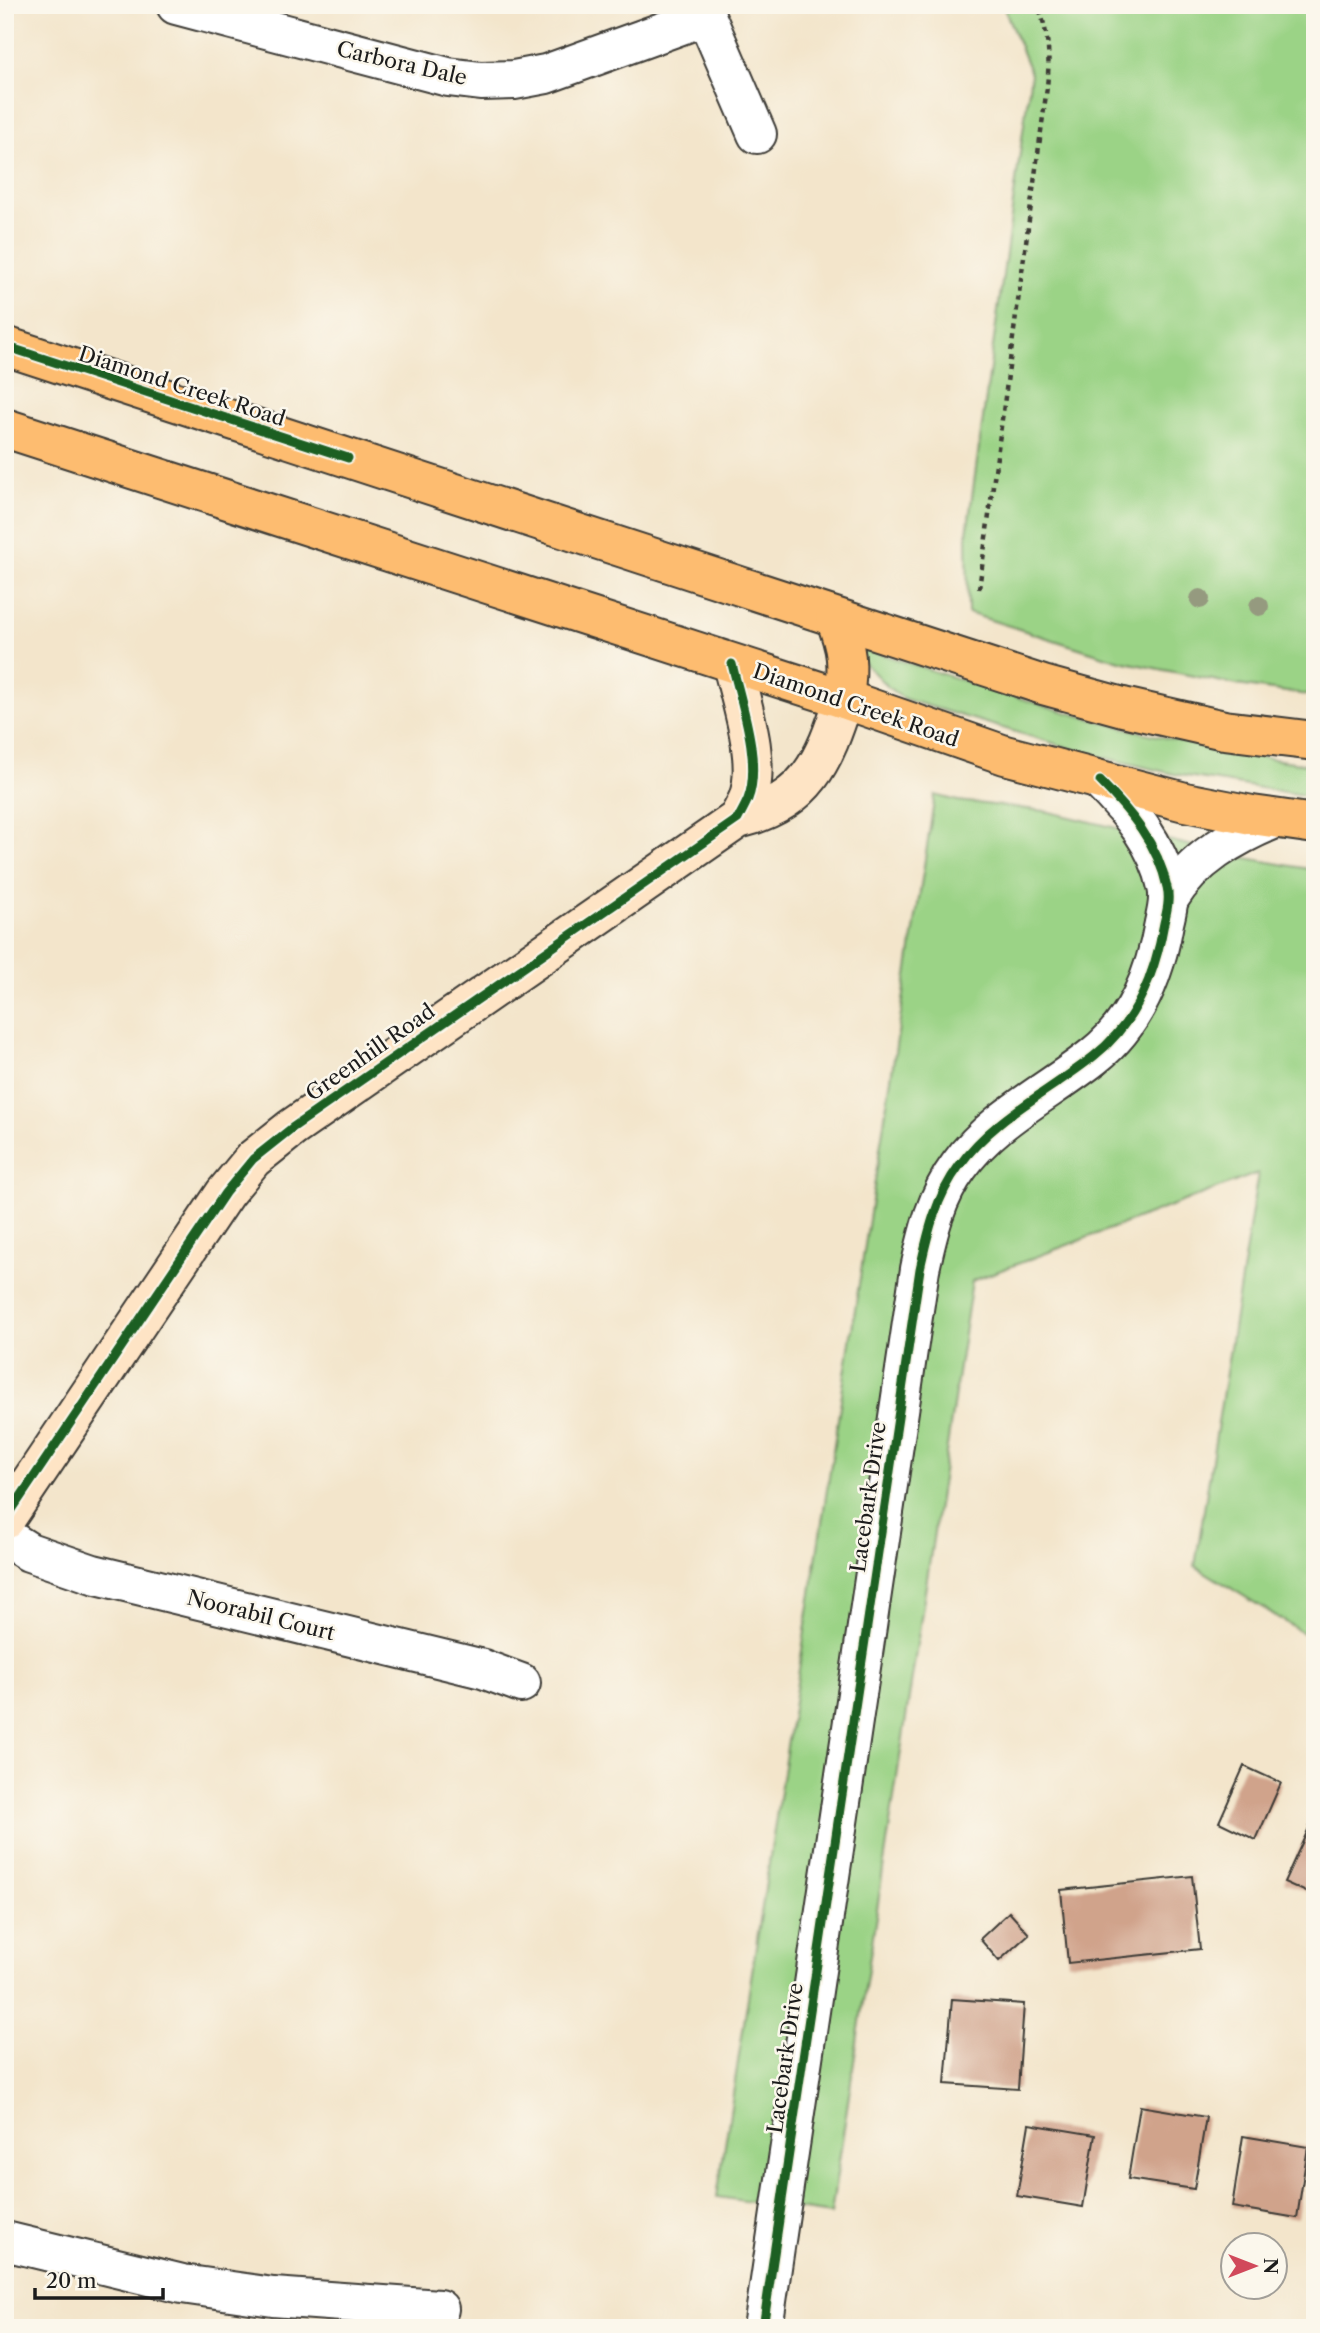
<svg xmlns="http://www.w3.org/2000/svg" width="1320" height="2333" font-family="'Libre Caslon Text',serif">
<style>
.green{fill:#9bd386;stroke:#5c7851;stroke-width:2}
.building{fill:#d0a38b}
.lines{fill:none;stroke-linecap:round;stroke-linejoin:round}
.street-casing{stroke:#3c3a36;stroke-width:42}
.secondary-casing{stroke:#3c3a36;stroke-width:42}
.primary-casing{stroke:#3c3a36;stroke-width:42}
.path{stroke:#3c3a36;stroke-width:4.5;stroke-dasharray:5 5;stroke-linecap:butt}
.street{stroke:#fff;stroke-width:38}
.secondary{stroke:#fee4c5;stroke-width:38}
.primary{stroke:#fdbc6f;stroke-width:38}
.cycleway-casing{stroke:#fbf7ec;stroke-width:13}
.cycleway{stroke:#1b5e20;stroke-width:9}
.tree{fill:#959a7f}
.labels{text-anchor:middle;dominant-baseline:central;stroke-width:5;stroke-linejoin:round;paint-order:stroke}
.street-label{font-size:21px;fill:#1c1c1c;stroke:#fbf7ec}
</style>
<rect width="100%" height="100%" fill="#fbf7ec"/>
<filter id="ink" filterUnits="userSpaceOnUse"><feTurbulence type="fractalNoise" baseFrequency=".0143" numOctaves="2"/><feDisplacementMap in="SourceGraphic" scale="14" xChannelSelector="R" yChannelSelector="G"/><feConvolveMatrix kernelMatrix="1 2 1 2 8 2 1 2 1" color-interpolation-filters="sRGB"/></filter>
<filter id="wash" filterUnits="userSpaceOnUse"><feTurbulence type="fractalNoise" baseFrequency=".00686" numOctaves="4" result="noise"/><feDisplacementMap in="SourceGraphic" scale="28" xChannelSelector="R" yChannelSelector="G"/><feGaussianBlur stdDeviation="1.57" result="paint"/><feColorMatrix in="noise" values="0 0 0 0 0 0 0 0 0 0 0 0 0 0 0 0 0 1.4 0 .05"/><feComposite in="paint" operator="in"/></filter>
<g filter="url(#wash)">
<rect width="100%" height="100%" fill="#f3e5cb"/>
<g class="green">
<path d="M1003 5H1315V696L1237 685 1120 661 968 613 967 533 1031 74Z"/>
<path d="M853 645C1006 695 1154 745 1315 765V797L1174 774 1093 755 905 699C882 687 874 668 853 654Z"/>
<path d="M935 795 958 801 1045 811 1235 856 1315 870V1640L1195 1566 1258 1173 972 1281 831 2214 717 2197Z"/>
</g>
<g id="blocks">
<g class="building">
<path d="M1244 1766 1281 1783 1256 1840 1219 1822Z"/>
<path d="M1315 1815V1896L1284 1882Z"/>
<path d="M1192 1876 1200 1949 1068 1963 1061 1890Z"/>
<path d="M1009 1912 1029 1934 999 1961 980 1939Z"/>
<path d="M952 1999 1024 2004 1018 2089 945 2084Z"/>
<path d="M1140 2106 1206 2117 1194 2189 1128 2179Z"/>
<path d="M1029 2124 1095 2135 1083 2207 1017 2196Z"/>
<path d="M1243 2136 1308 2147 1297 2218 1232 2207Z"/>
</g>
</g>
</g>
<g filter="url(#ink)">
<use href="#blocks" fill-opacity="0" stroke="#3c3a36" stroke-width="2"/>
<g class="lines">
<defs>
<g id="street">
<path d="M176 5 448 77 481 81 514 80 546 74 706 16"/>
<path d="M704 5 706 16 757 134"/>
<path d="M1169 899C1193 859 1234 836 1275 819"/>
<path d="M5 1537 29 1552 93 1574 483 1669 521 1683"/>
<path d="M5 2241 182 2284 273 2297 439 2309"/>
<path d="M763 2328 920 1269C928 1232 936 1197 959 1166 993 1118 1049 1092 1094 1056 1136 1023 1155 975 1164 923 1167 911 1170 899 1167 887 1158 844 1130 811 1100 781"/>
</g>
<g id="secondary">
<path d="M732 664C741 702 762 762 748 799 745 806 741 813 738 819"/>
<path d="M5 1520 225 1193 253 1159 292 1128 738 819C808 802 824 761 844 699"/>
</g>
<g id="primary">
<path d="M5 346 1043 685 1123 707 1224 730 1315 741"/>
<path d="M5 428 844 699 1005 755 1185 802 1252 815 1315 824"/>
<path d="M835 618C847 649 849 665 844 699"/>
</g>
</defs>
<use href="#street" class="street-casing"/>
<use href="#secondary" class="secondary-casing"/>
<use href="#primary" class="primary-casing"/>
<path class="path" d="M979 589 1047 87C1050 55 1049 36 1038 5"/>
<use href="#street" class="street"/>
<use href="#secondary" class="secondary"/>
<use href="#primary" class="primary"/>
<defs>
<g id="cycleway">
<path d="M5 346 348 458"/>
<path d="M5 1520 225 1193 253 1159 292 1128 738 819C741 813 745 806 748 799 762 762 741 702 732 664"/>
<path d="M763 2328 920 1269C928 1232 936 1197 959 1166 993 1118 1049 1092 1094 1056 1136 1023 1155 975 1164 923 1167 911 1170 899 1167 887 1158 844 1130 811 1100 781"/>
</g>
</defs>
<use href="#cycleway" class="cycleway-casing"/>
<use href="#cycleway" class="cycleway"/>
</g>
<g class="tree">
<circle cx="1200" cy="599" r="10"/>
<circle cx="1259" cy="606" r="10"/>
</g>
</g>
<g class="labels">
<g class="street-label">
<text transform="translate(402 63) rotate(13)">Carbora Dale</text>
<text transform="translate(182 386) rotate(18)">Diamond Creek Road</text>
<text transform="translate(856 705) rotate(19)">Diamond Creek Road</text>
<text transform="translate(370 1052) rotate(-35)">Greenhill Road</text>
<text transform="translate(868 1497) rotate(-82)">Lacebark Drive</text>
<text transform="translate(261 1615) rotate(14)">Noorabil Court</text>
<text transform="translate(785 2058) rotate(-82)">Lacebark Drive</text>
</g>
</g>
<rect width="1320" height="2333" fill="none" stroke="#fbf7ec" stroke-width="28"/>
<g transform="translate(1254 2266) rotate(90)"><circle r="33" fill="#fbf7ec" stroke="#a29f99" stroke-width="2"/>
<path d="M0-5L12 26L0 18L-12 26Z" fill="#d1495b"/>
<text y="-10" font-size="19" font-weight="bold" text-anchor="middle" fill="#1c1c1c">N</text>
</g>
<path d="M35 2288v10h128v-10" fill="none" stroke="#1c1c1c" stroke-width="3.5"/>
<text x="46" y="2288" font-size="21" fill="#1c1c1c" stroke="#fbf7ec" stroke-width="5" paint-order="stroke">20 m</text>
</svg>
